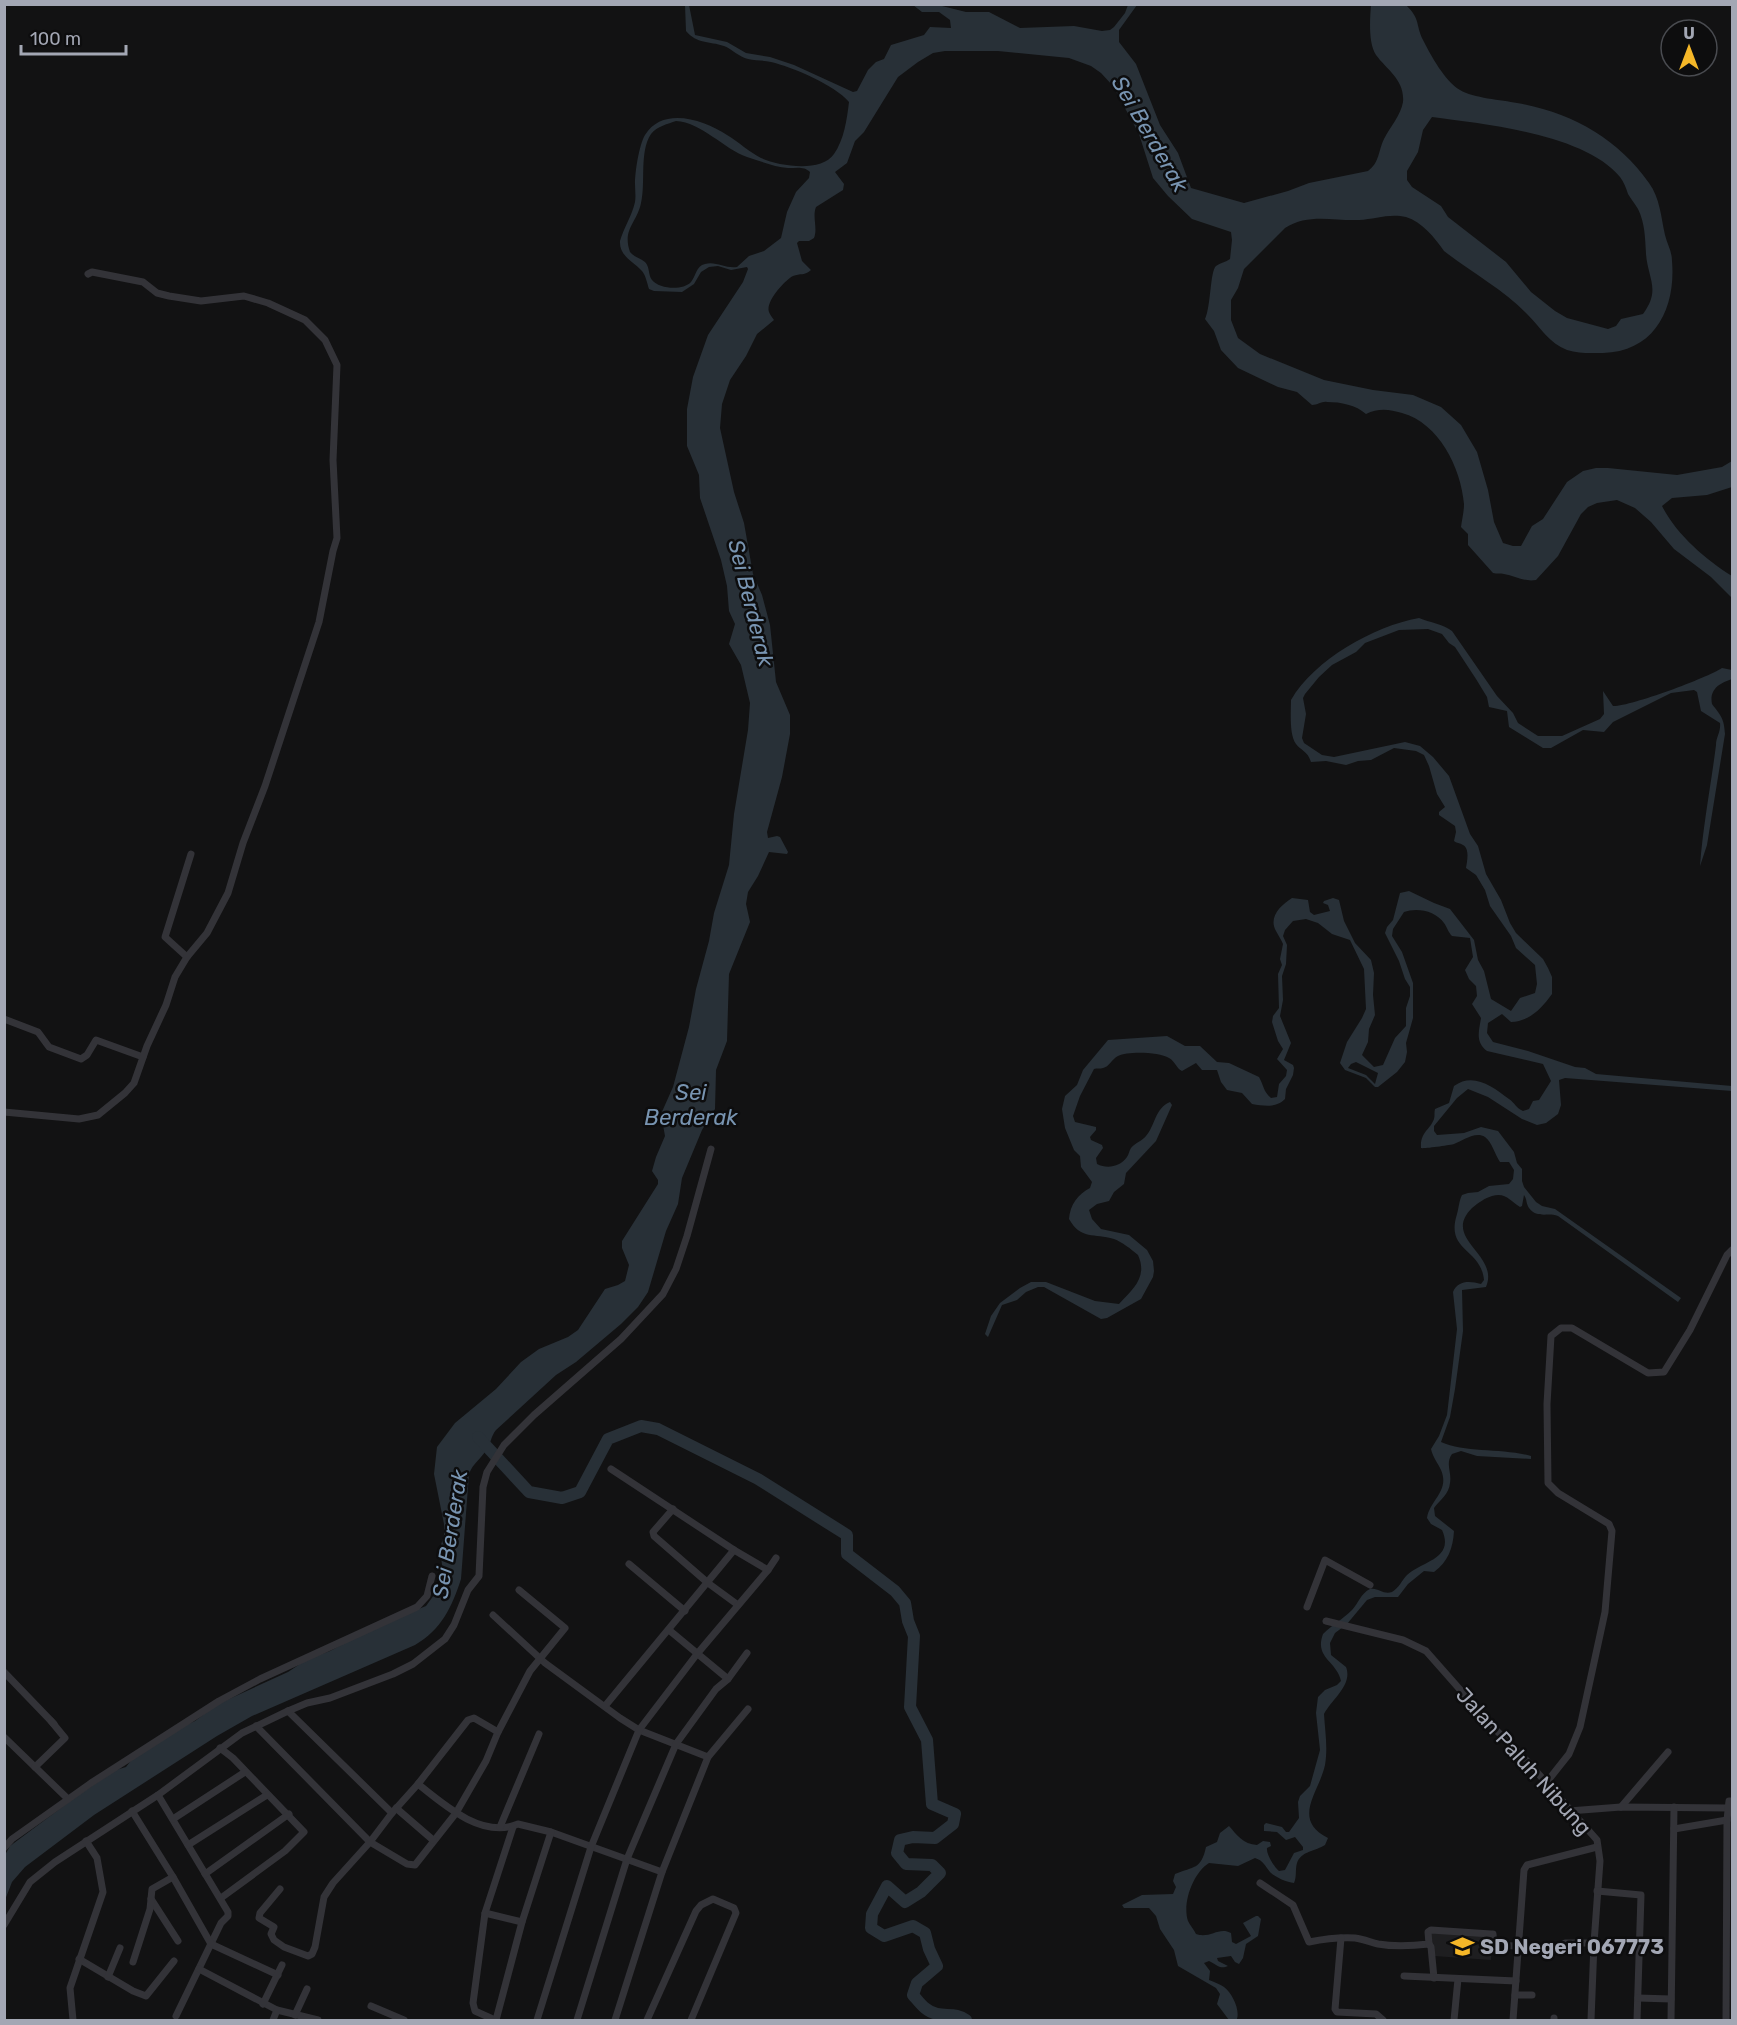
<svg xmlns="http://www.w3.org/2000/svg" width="1737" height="2025" font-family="Rubik,sans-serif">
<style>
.built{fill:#1e1e20}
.water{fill:#283037;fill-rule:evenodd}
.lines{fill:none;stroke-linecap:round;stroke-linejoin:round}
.river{stroke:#283037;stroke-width:12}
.street{stroke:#333338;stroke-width:7}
.labels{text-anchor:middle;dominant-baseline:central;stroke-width:5;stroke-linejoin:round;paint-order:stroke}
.street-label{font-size:21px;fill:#a3a7b4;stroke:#0d0d0e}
.poi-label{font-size:21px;font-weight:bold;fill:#a3a7b4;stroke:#0d0d0e;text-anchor:start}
.water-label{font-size:22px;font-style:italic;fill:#7894b1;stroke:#0d0d0e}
</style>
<rect width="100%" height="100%" fill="#121213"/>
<path class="built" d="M1431 1932 1492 1936 1491 1960 1434 1956 1429 1940Z"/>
<g class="water">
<path d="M685 5H689L695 35 727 42 746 53 770 57 794 65 853 92 857 91 868 70 876 62 884 59 891 45 924 35 930 27 951 28 950 20 939 12H922L913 5H938L966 12H989L1020 28 1074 26 1102 31 1110 30 1114 27 1125 13 1128 5H1137L1119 30V42L1136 64 1160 125 1178 153 1191 188 1244 203 1288 191 1309 183 1368 171C1380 162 1378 151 1384 139 1390 127 1401 115 1403 102 1405 80 1387 70 1376 55 1368 43 1370 18 1371 5H1406C1421 20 1415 23 1423 40 1431 56 1445 81 1460 90 1473 98 1502 100 1517 103 1572 113 1617 138 1649 183 1660 198 1661 217 1665 235 1667 244 1672 251 1672 261 1676 308 1655 352 1603 353 1592 353 1579 354 1567 350 1549 343 1541 328 1527 314 1504 290 1471 272 1444 251 1435 238 1422 222 1406 217 1390 213 1375 219 1359 220 1333 221 1308 213 1285 228L1244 269 1238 288 1231 300V320L1238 338 1260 354 1324 380 1373 390 1413 395 1441 407 1461 425 1477 452 1488 490 1494 522 1503 543 1513 546H1521L1532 526 1543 519 1567 482 1583 471 1596 468H1608L1677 475 1722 467 1732 461V487L1707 495 1672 498 1662 506C1676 534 1706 560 1732 576V598L1711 577 1674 549 1651 522 1635 508 1617 500 1597 503 1588 507 1581 514 1558 556 1536 580C1524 582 1515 576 1504 574 1500 573 1497 574 1493 573L1468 545V534L1461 527C1462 519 1464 512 1464 504 1461 468 1439 423 1402 413 1389 409 1378 408 1366 414 1356 405 1341 402 1327 402 1322 401 1318 405 1312 405L1297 392 1278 387 1238 368 1221 350 1214 331 1205 319C1211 307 1210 271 1216 266 1220 263 1226 262 1230 259L1232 240 1231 232 1192 219 1168 196 1153 178 1139 134 1113 86 1101 73 1091 66 1069 58 998 51H945L933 53 918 62 898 77 864 132 855 141 847 163 835 172 844 184 843 190 816 207C812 217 818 228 814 238L809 241H799L797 243 802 261 811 270C805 276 800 273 793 276 785 280 765 302 769 312 770 315 772 317 774 320L757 334 746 356 730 380 722 404 720 428 734 492 744 523 753 574 762 595 770 625 776 682 790 715V734L782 777 767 832 768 838 777 836 780 837 788 852 787 854 769 852 758 876 748 892 746 904 750 922 729 974 727 1041 716 1070 715 1109 702 1130 682 1178 678 1204 666 1231 648 1292 638 1307 621 1324 576 1362 556 1375 496 1430C491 1436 491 1443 487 1449 481 1459 473 1463 469 1474L461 1579C452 1607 441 1630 415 1645L252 1716 217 1736 94 1815 25 1867 12 1882 5 1900V1855L10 1846 77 1796 116 1770 126 1767 133 1758 175 1730 195 1721 216 1705 288 1672 306 1660 330 1651 373 1628 426 1606 439 1588 443 1573 440 1548 444 1535V1524L434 1474 437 1447 455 1423 496 1389 521 1362 539 1349 568 1337 578 1330 605 1289 618 1285 625 1281 629 1265 622 1248V1241L658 1184V1180L652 1171 656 1157 665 1136 661 1114 673 1087 689 1027 696 989 709 941 714 913 729 865 734 814 748 730 750 703 741 665 729 644 735 624 729 611 727 586 721 560 700 498 699 475 687 446V409L693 377 708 335 743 282 748 269 747 267 731 270 718 266 709 267 701 272 694 284 682 292 654 291 649 289C647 283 646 276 642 271 633 261 619 256 620 241 624 227 632 216 635 202 636 196 635 190 635 184 635 172 639 145 645 135 663 106 704 120 727 135 739 142 749 152 761 158 779 166 821 173 834 154 844 140 847 119 849 102 835 85 792 67 771 62 764 60 756 61 748 59 739 57 732 49 724 46 709 41 697 44 686 31ZM1432 117C1485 124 1585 134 1620 177 1624 182 1626 188 1628 194 1631 199 1635 204 1638 209 1645 223 1645 238 1646 254 1648 279 1661 290 1643 314L1621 319 1616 326 1608 329 1567 318 1555 311 1531 292 1506 262 1448 217 1441 206 1412 187 1407 180V171L1418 152 1423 130ZM676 121C701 122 724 149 747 157 760 161 775 167 788 168 797 168 804 166 810 172L809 178 796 192 787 212 781 238 764 251 749 256 737 267C726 269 716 261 705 264 696 266 696 276 691 282 683 291 659 289 652 280 648 275 650 267 645 262 640 258 634 257 630 252 622 229 637 223 641 203 646 183 639 152 651 134 657 126 668 124 676 121Z"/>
<path d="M1419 618C1429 622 1445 625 1452 631L1497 696 1513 713 1518 723 1538 736H1562L1600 719 1604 714 1603 691 1613 706C1629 707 1707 678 1722 668L1732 670V679C1720 683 1709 689 1712 704 1721 716 1724 718 1725 734L1707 845 1700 866C1703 825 1711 785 1716 745 1716 737 1721 732 1720 723L1701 711 1697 692 1694 690 1671 693 1613 722 1604 732 1583 730 1551 748H1543L1509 727 1507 711 1489 707 1487 697 1476 679 1455 647 1449 643 1442 634 1428 629 1399 630 1365 643 1356 652 1332 665 1319 677 1305 694 1303 698 1306 714 1302 738 1304 743 1322 755 1334 757 1405 742 1420 746 1433 757 1449 776 1470 834 1478 846 1486 874 1501 900 1510 923 1516 933 1543 959 1548 968 1552 977V994C1541 1009 1530 1021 1511 1022L1502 1014 1488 1023 1487 1033 1493 1042 1528 1051 1575 1067 1585 1068 1596 1074 1732 1086V1091L1565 1078 1559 1080 1561 1105 1558 1114 1546 1123 1537 1125 1522 1119 1488 1097 1468 1089 1457 1098 1434 1126V1131L1437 1135 1464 1133 1481 1127 1498 1131 1514 1152 1517 1163 1522 1169V1181L1524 1187 1536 1202 1542 1206 1555 1209 1681 1298 1678 1302 1558 1216C1548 1212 1537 1219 1529 1208 1526 1204 1527 1199 1524 1195L1522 1206 1520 1207C1510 1201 1506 1192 1492 1196 1485 1198 1478 1203 1472 1208 1441 1239 1500 1254 1486 1287L1462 1290 1463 1331 1455 1389 1450 1417 1441 1442C1465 1453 1503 1448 1531 1456V1459L1477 1456 1461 1451 1452 1454C1445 1464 1452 1472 1450 1483 1449 1494 1440 1500 1434 1508L1435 1516 1454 1531C1453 1548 1448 1562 1434 1572L1424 1571 1408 1584 1398 1597H1375L1367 1600 1347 1624 1335 1633 1330 1643 1331 1655 1346 1667C1353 1685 1332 1699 1324 1714 1325 1731 1328 1748 1325 1765 1319 1793 1291 1819 1328 1838L1325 1845C1316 1851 1301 1851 1297 1863 1295 1870 1297 1876 1294 1883 1287 1882 1276 1878 1270 1872 1265 1866 1264 1861 1255 1858L1238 1866 1209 1863C1193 1873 1182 1903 1188 1921 1190 1925 1194 1930 1196 1934 1210 1939 1219 1926 1231 1933L1232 1942 1236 1944 1251 1936 1243 1923 1256 1916H1258L1261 1919 1258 1936 1246 1944 1243 1958 1239 1964 1235 1962 1231 1956 1217 1958 1218 1961 1228 1966C1220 1970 1216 1964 1209 1961L1204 1963 1210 1971 1209 1980C1214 1982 1220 1984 1224 1987 1232 1993 1240 2009 1237 2019L1229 2020 1217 2004 1220 1994 1216 1988 1178 1966 1174 1950 1160 1929 1156 1916 1149 1908H1124L1122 1905 1142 1895 1173 1894 1176 1887 1173 1881 1175 1874C1194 1866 1201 1870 1206 1847L1217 1842 1220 1833 1229 1826C1237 1835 1243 1844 1257 1845L1263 1841 1270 1842 1271 1846 1267 1848C1266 1854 1274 1867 1279 1871L1285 1870 1294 1853 1303 1850V1847L1295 1837 1286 1840 1277 1832 1264 1831V1825L1266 1823 1282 1827 1286 1832H1289L1299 1818 1298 1802 1300 1796 1310 1786 1320 1750 1316 1713 1318 1697 1325 1690 1337 1685 1341 1681C1337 1661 1314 1658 1323 1634 1332 1625 1343 1619 1352 1610 1358 1604 1361 1593 1370 1589 1378 1587 1383 1595 1392 1592 1399 1588 1402 1580 1407 1575 1422 1561 1455 1559 1442 1530L1431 1524 1427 1518C1430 1500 1450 1491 1441 1470 1438 1463 1433 1458 1431 1449L1439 1436 1447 1415 1457 1329 1453 1292C1458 1280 1470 1281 1481 1284L1484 1280C1481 1248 1445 1252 1457 1214 1459 1207 1459 1201 1462 1195L1468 1193 1478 1192 1489 1186 1509 1184 1513 1179 1514 1170 1509 1162H1500C1495 1155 1492 1142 1485 1137 1475 1131 1463 1141 1454 1144 1451 1145 1423 1149 1421 1148 1420 1132 1430 1130 1434 1119 1435 1116 1434 1112 1435 1109L1449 1103 1454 1086C1473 1072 1492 1086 1509 1099 1515 1103 1516 1108 1523 1111L1529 1109 1533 1101 1539 1100 1551 1081 1543 1064 1487 1051C1475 1042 1479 1031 1481 1018L1472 1004 1477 996 1476 986 1469 979 1465 970 1473 957 1470 938 1452 936C1448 932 1447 927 1444 923 1436 911 1417 907 1404 912L1393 929 1392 936 1402 952 1413 983V1018L1406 1043 1407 1052 1405 1062 1397 1072 1378 1087H1375L1366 1078 1345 1070 1340 1063 1347 1042 1362 1018 1366 1009 1364 969 1350 940 1332 934 1318 923 1306 919 1293 921 1285 930 1283 936 1287 945 1286 964 1282 976 1283 1000 1280 1016 1291 1043 1284 1060 1293 1065 1294 1068 1293 1075 1286 1089 1285 1099C1276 1108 1265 1106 1252 1104L1242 1093 1227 1090 1221 1082 1217 1070H1202L1196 1063 1182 1071C1176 1068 1175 1061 1169 1058 1159 1052 1128 1051 1118 1056 1112 1059 1109 1067 1103 1068 1100 1069 1097 1068 1094 1069L1080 1096 1073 1116 1075 1122 1096 1127V1130L1090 1137 1091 1140 1102 1145 1103 1148 1096 1158 1097 1164C1107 1169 1120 1167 1127 1157 1129 1154 1129 1151 1131 1148 1135 1143 1142 1141 1146 1136 1155 1126 1155 1108 1170 1102L1172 1105 1156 1141 1126 1173 1124 1184 1114 1192 1109 1201 1097 1204 1089 1210 1092 1219 1101 1229 1129 1235 1147 1250 1153 1261 1154 1271 1153 1277 1141 1299 1107 1318 1101 1319 1044 1287H1038L1026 1292 1017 1300 1002 1305 988 1337 985 1334 991 1316 1000 1303 1020 1288 1031 1282H1046L1095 1301 1119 1304C1133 1289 1148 1277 1138 1255 1131 1249 1122 1242 1114 1239 1094 1233 1081 1240 1069 1219 1070 1205 1078 1194 1090 1188L1092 1182 1081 1167 1080 1156 1074 1150 1065 1128 1062 1109 1065 1096 1077 1085 1083 1070 1108 1040 1167 1036 1185 1046H1200L1217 1062 1229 1063 1259 1077C1264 1086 1263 1091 1271 1098L1277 1097 1279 1084 1286 1076 1287 1070 1277 1059 1283 1049 1278 1041 1272 1022 1273 1016 1279 1008 1278 974 1282 965 1280 959 1283 944C1281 939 1278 935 1276 931 1268 917 1281 905 1292 898L1308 900 1310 912 1314 915 1330 911 1328 905 1323 903 1324 901 1333 898 1339 900 1344 921 1355 943 1371 960 1374 973 1373 995 1375 1015 1369 1029 1368 1042 1362 1055 1374 1067 1383 1065 1395 1038 1406 1026V1008L1410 996V987L1405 979 1399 961 1385 933 1387 927 1393 920 1400 893 1409 891 1434 903 1450 909 1474 940 1478 960 1484 971 1491 999 1511 1011 1520 998 1535 993 1537 984 1535 965 1516 948 1511 936 1490 906 1485 890 1476 875 1466 868C1467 861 1470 849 1463 845 1460 843 1456 843 1454 841L1456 832 1455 826 1439 815V812L1445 807 1437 794 1429 766 1424 755 1416 751 1394 748 1371 760 1358 761 1346 765 1326 761 1311 762C1307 750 1301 751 1296 744 1289 735 1291 711 1291 700 1314 660 1374 626 1419 618ZM1356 1062 1378 1073 1375 1084 1366 1075 1348 1068 1351 1064Z"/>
</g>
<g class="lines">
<path class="river" d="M478 1437 529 1492 562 1498 580 1492 608 1439 641 1426 658 1429 758 1479 847 1535V1554L895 1591 905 1603 908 1621 914 1636 910 1707 927 1740 932 1804 955 1814 953 1824 935 1838 913 1837 900 1840 897 1853 906 1864 932 1865 940 1873 921 1892 905 1902 887 1886 872 1914 871 1928 884 1936 913 1926 925 1933 929 1949 937 1966 917 1983 913 1995C920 2003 926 2012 937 2014 948 2016 957 2013 966 2020"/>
<g class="street">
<path d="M187 957 165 937 191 854"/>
<path d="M4 1019 38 1032 49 1047 81 1059 87 1055 96 1040 143 1057"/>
<path d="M4 1112 79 1119 98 1115 125 1093 134 1083 147 1046 166 1005 175 977 187 957 207 933 228 893 243 843 265 786 319 622 333 551 337 538 333 460 337 365 325 340 305 320 268 303 244 296 201 301 169 296 157 293 143 282 92 272 88 274"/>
<path d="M673 1509 653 1532 654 1536 708 1583 738 1605"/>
<path d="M629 1564 685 1611"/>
<path d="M768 1570 776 1558"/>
<path d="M1307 1607 1325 1560 1370 1585"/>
<path d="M493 1615 545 1663 620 1718 639 1730 708 1757"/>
<path d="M1326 1621 1403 1640 1426 1651 1493 1727 1528 1762 1597 1840 1600 1861 1594 1943 1591 2020"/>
<path d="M669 1630 728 1679"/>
<path d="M4 1672 54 1724"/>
<path d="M605 1706 734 1550"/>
<path d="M288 1711 392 1813"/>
<path d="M256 1726 370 1842 407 1864 415 1865 456 1813 486 1761 498 1732 530 1671 565 1628 519 1590"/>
<path d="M4 1737 68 1799"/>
<path d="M220 1748 233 1758 304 1832 285 1851 221 1898"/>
<path d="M35 1767 65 1738 51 1721"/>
<path d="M1546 1783 1569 1754 1580 1727 1605 1612 1612 1531 1609 1524 1558 1493 1548 1483 1547 1404 1551 1336 1561 1328H1572L1648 1373 1664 1372 1690 1330 1727 1255 1732 1250"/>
<path d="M418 1784C445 1806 483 1839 518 1824L551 1832 662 1872"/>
<path d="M158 1795 228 1912V1916L221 1923 176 2016"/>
<path d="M1621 1807 1668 1752"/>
<path d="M396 1808 433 1840"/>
<path d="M132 1811 173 1877 211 1944 278 1975"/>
<path d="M1569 1811 1621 1807 1728 1808"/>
<path d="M173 1819 245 1772"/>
<path d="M500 1827 539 1734"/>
<path d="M1674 1829 1727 1820"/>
<path d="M188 1845 267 1795"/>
<path d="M4 1848 12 1839 91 1783 219 1701 260 1679 417 1607 427 1596 432 1576"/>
<path d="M205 1874 289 1814"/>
<path d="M1260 1883 1293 1905 1309 1942C1324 1939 1339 1937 1355 1938 1363 1939 1370 1942 1378 1944 1395 1947 1412 1946 1429 1944L1428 1932 1431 1930 1491 1934H1493L1494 1945 1556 1948 1565 1943H1594"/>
<path d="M280 1889 260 1913 259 1918 274 1927 271 1934 274 1940 284 1947 308 1956 312 1954 315 1947 324 1897 333 1883 370 1842 392 1813 418 1784 468 1720 474 1718 498 1732"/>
<path d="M1597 1891 1641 1895 1637 2020"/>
<path d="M151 1899 178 1941"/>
<path d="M485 1913 522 1922"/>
<path d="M4 1925 30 1882 55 1862 158 1795 242 1733 288 1711 307 1703 330 1698 393 1674 413 1664 445 1639 454 1625 468 1590 479 1576 483 1487 487 1472 504 1445 534 1415 621 1339 663 1294 676 1269 687 1236 711 1149"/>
<path d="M1341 1938 1335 2009 1337 2012 1376 2014 1383 2020"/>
<path d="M1429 1944 1431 1947 1434 1978"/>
<path d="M79 1959 133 1991 146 1996 174 1961"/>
<path d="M133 1962 150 1909 152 1889 173 1877"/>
<path d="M199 1969 277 2010 318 2020"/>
<path d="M1404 1976 1516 1981"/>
<path d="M108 1977 120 1948"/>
<path d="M1515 1995H1532"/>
<path d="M1638 1998 1671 1999"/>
<path d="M263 2004 282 1965"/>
<path d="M371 2006 404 2020"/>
<path d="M295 2015 307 1989"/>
<path d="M73 2020 70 1988 103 1892 97 1858 86 1841"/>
<path d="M273 2020 277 2010"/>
<path d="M495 2020 475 2011 473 2003 485 1913 513 1827"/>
<path d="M496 2020 522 1922 551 1832"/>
<path d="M537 2020 591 1847 639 1730 697 1654 768 1570 734 1550 611 1469"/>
<path d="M577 2020 627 1859 676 1744 716 1689 728 1679 747 1653"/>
<path d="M615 2020 662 1872 708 1757 748 1709"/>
<path d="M647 2020 696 1911 701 1905 713 1899 734 1908 736 1913 691 2020"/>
<path d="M1454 2020 1458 1979"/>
<path d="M1513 2020 1524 1870 1527 1865 1597 1847"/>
<path d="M1554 2020V2018"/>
<path d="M1671 2020 1674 1807"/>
<path d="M1726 2020 1727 1820 1729 1801H1732"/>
</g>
</g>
<defs>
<symbol id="school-bare" viewBox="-9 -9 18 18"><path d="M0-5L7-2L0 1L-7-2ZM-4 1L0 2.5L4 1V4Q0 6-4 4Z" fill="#f5b728" stroke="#0d0d0e" stroke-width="2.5" paint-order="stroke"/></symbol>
</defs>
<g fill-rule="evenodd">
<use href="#school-bare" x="1446" y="1930" width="33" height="33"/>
</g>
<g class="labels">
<g class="street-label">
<text transform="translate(1524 1761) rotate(48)">Jalan Paluh Nibung</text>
</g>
<g class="poi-label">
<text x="1480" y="1946">SD Negeri 067773</text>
</g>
<g class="water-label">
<text transform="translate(1150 134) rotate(60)">Sei Berderak</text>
<text transform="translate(751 603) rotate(76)">Sei Berderak</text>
<text x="691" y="1092">Sei<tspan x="691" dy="25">Berderak</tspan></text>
<text transform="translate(450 1534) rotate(-81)">Sei Berderak</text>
</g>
</g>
<rect width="1737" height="2025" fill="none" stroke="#a3a7b4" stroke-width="12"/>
<g transform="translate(1689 48)"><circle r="28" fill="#0d0d0e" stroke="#494b50" stroke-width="1.5"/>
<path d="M0-4.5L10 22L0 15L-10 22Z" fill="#f5b728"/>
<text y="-9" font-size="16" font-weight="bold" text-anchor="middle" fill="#a3a7b4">U</text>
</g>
<path d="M21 45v9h105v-9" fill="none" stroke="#a3a7b4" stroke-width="3"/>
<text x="30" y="45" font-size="18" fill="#a3a7b4" stroke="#0d0d0e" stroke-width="4.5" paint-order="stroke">100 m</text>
</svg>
